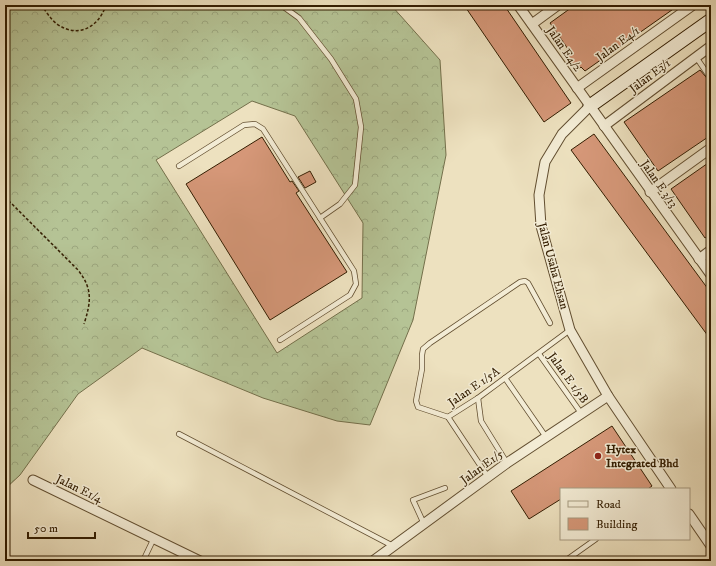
<svg xmlns="http://www.w3.org/2000/svg" width="716" height="566" font-family="'IM FELL DW Pica',serif">
<style>
.forest{fill:url(#forest-crowns);stroke:#74704b;fill-rule:evenodd}
.building{fill:#d59778;stroke:#331d01}
.lines{fill:none;stroke-linecap:round;stroke-linejoin:round}
.lane-casing{stroke:#624e30;stroke-width:6}
.street-casing{stroke:#624e30;stroke-width:11}
.secondary-casing{stroke:#331d01;stroke-width:15}
.path{stroke:#331d01;stroke-width:1.5;stroke-dasharray:3 2;stroke-linecap:butt}
.lane{stroke:#f3ecd5;stroke-width:4.5}
.street{stroke:#f3ecd5;stroke-width:9}
.secondary{stroke:#f3ecd5;stroke-width:13}
.poi-dot{fill:#8f2418;stroke:#f3ecd5;stroke-width:1.5}
.labels{text-anchor:middle;dominant-baseline:central;stroke-width:3;stroke-linejoin:round;paint-order:stroke}
.street-label{font-size:12px;fill:#331d01;stroke:#f3ecd5}
.poi-label{font-size:12px;font-weight:bold;fill:#331d01;stroke:#f3ecd5;text-anchor:start}
</style>
<defs>
<pattern id="forest-crowns" width="20" height="18" patternUnits="userSpaceOnUse"><rect width="20" height="18" fill="#b5c395"/><path d="M2 6a3 3 0 1 1 6 0M12 15a3 3 0 1 1 6 0" fill="none" stroke="#9ca77f"/></pattern>
</defs>
<rect width="100%" height="100%" fill="#ede1bf"/>
<filter id="stains"><feTurbulence type="fractalNoise" baseFrequency=".005" numOctaves="4"/><feColorMatrix values="0 0 0 0 .2 0 0 0 0 .09 0 0 0 0 .02 0 0 0 .5 -.17"/></filter>
<radialGradient id="worn" r=".72"><stop offset=".6" stop-color="#630" stop-opacity="0"/><stop offset="1" stop-color="#630" stop-opacity=".3"/></radialGradient>
<path class="forest" d="M5 5H391L440 60 446 155 413 320 370 425 337 421 263 398 142 348 78 394 20 475 5 489ZM252 101 295 116 363 223 362 298 277 353 156 160Z"/>
<g class="building">
<path d="M471 5H504L571 103 544 122 466 8Z"/>
<path d="M575 5H679L585 71 581 67 576 71 563 53 568 49 550 23Z"/>
<path d="M700 70 711 83V135L658 171 624 122Z"/>
<path d="M594 134 711 293V340L571 150Z"/>
<path d="M262 137 290 182 292 181 299 191 296 193 347 272 270 320 186 184Z"/>
<path d="M711 161V234L705 238 671 189Z"/>
<path d="M310 171 316 182 305 188 298 177Z"/>
<path d="M612 426 652 486 648 489H561V499L529 519 511 491Z"/>
</g>
<g class="lines">
<defs>
<g id="lane">
<path d="M281 5 299 18 331 59 356 99 361 127 355 185 340 204 320 218"/>
<path d="M696 57 711 79"/>
<path d="M179 166 244 125 255 124 263 129 354 271 356 284 350 295 280 340"/>
<path d="M539 354 581 413"/>
<path d="M505 378 546 437"/>
<path d="M478 398 481 421 507 463"/>
<path d="M448 417 418 407 416 401 422 369V355L423 349 430 343 520 282 525 281 528 283 550 323"/>
<path d="M448 417 478 398 570 330"/>
<path d="M448 417 488 477"/>
<path d="M179 434 393 546"/>
<path d="M424 524 413 500 445 488"/>
<path d="M143 561 154 538"/>
<path d="M565 561 596 539"/>
</g>
<g id="street">
<path d="M518 5 711 275"/>
<path d="M532 24 558 5"/>
<path d="M577 88 693 5"/>
<path d="M590 106 562 134 545 162 539 195 541 226 570 330 608 396 671 489"/>
<path d="M604 126 711 46"/>
<path d="M650 192 711 148"/>
<path d="M699 259 711 250"/>
<path d="M33 480 200 561"/>
<path d="M689 514 711 546"/>
<path d="M373 561 507 463 608 396"/>
</g>
<path id="secondary" d="M590 106 711 20"/>
</defs>
<use href="#lane" class="lane-casing"/>
<use href="#street" class="street-casing"/>
<use href="#secondary" class="secondary-casing"/>
<g class="path">
<path d="M41 5C46 11 51 20 57 24 78 39 99 27 106 5"/>
<path d="M5 197 78 270C93 289 91 302 84 324"/>
</g>
<use href="#lane" class="lane"/>
<use href="#street" class="street"/>
<use href="#secondary" class="secondary"/>
</g>
<circle class="poi-dot" cx="598" cy="456" r="4"/>
<g class="labels">
<g class="street-label">
<text transform="translate(618 44) rotate(-36)">Jalan E4/1</text>
<text transform="translate(564 49) rotate(55)">Jalan E4/2</text>
<text transform="translate(650 76) rotate(-37)">Jalan E3/1</text>
<text transform="translate(659 184) rotate(55)">Jalan E 3/13</text>
<text transform="translate(553 266) rotate(75)">Jalan Usaha Ehsan</text>
<text transform="translate(568 378) rotate(54)">Jalan E 1/5B</text>
<text transform="translate(474 387) rotate(-35)">Jalan E 1/5A</text>
<text transform="translate(482 467) rotate(-36)">Jalan E1/5</text>
<text transform="translate(79 489) rotate(26)">Jalan E1/4</text>
</g>
<g class="poi-label">
<text x="606" y="449">Hytex<tspan x="606" dy="14">Integrated Bhd</tspan></text>
</g>
</g>
<rect width="716" height="566" fill="none" stroke="#ede1bf" stroke-width="20"/>
<rect x="6" y="6" width="704" height="554" fill="none" stroke="#331d01" stroke-width="2"/>
<rect x="10" y="10" width="696" height="546" fill="none" stroke="#331d01"/>
<rect x="560" y="488" width="130" height="52" fill="#f3ecd5" stroke="#a69980"/>
<rect x="568" y="501" width="20" height="6" fill="#f3ecd5" stroke="#a69980"/>
<text x="596" y="508" font-size="12" fill="#331d01">Road</text>
<rect x="568" y="518" width="20" height="12" fill="#d59778" stroke="#a69980"/>
<text x="596" y="528" font-size="12" fill="#331d01">Building</text>
<path d="M28 532v6h67v-6" fill="none" stroke="#331d01" stroke-width="2"/>
<text x="34" y="532" font-size="12" fill="#331d01" stroke="#f3ecd5" stroke-width="3" paint-order="stroke">50 m</text>
<rect width="100%" height="100%" filter="url(#stains)"/>
<rect width="100%" height="100%" fill="url(#worn)"/>
</svg>
